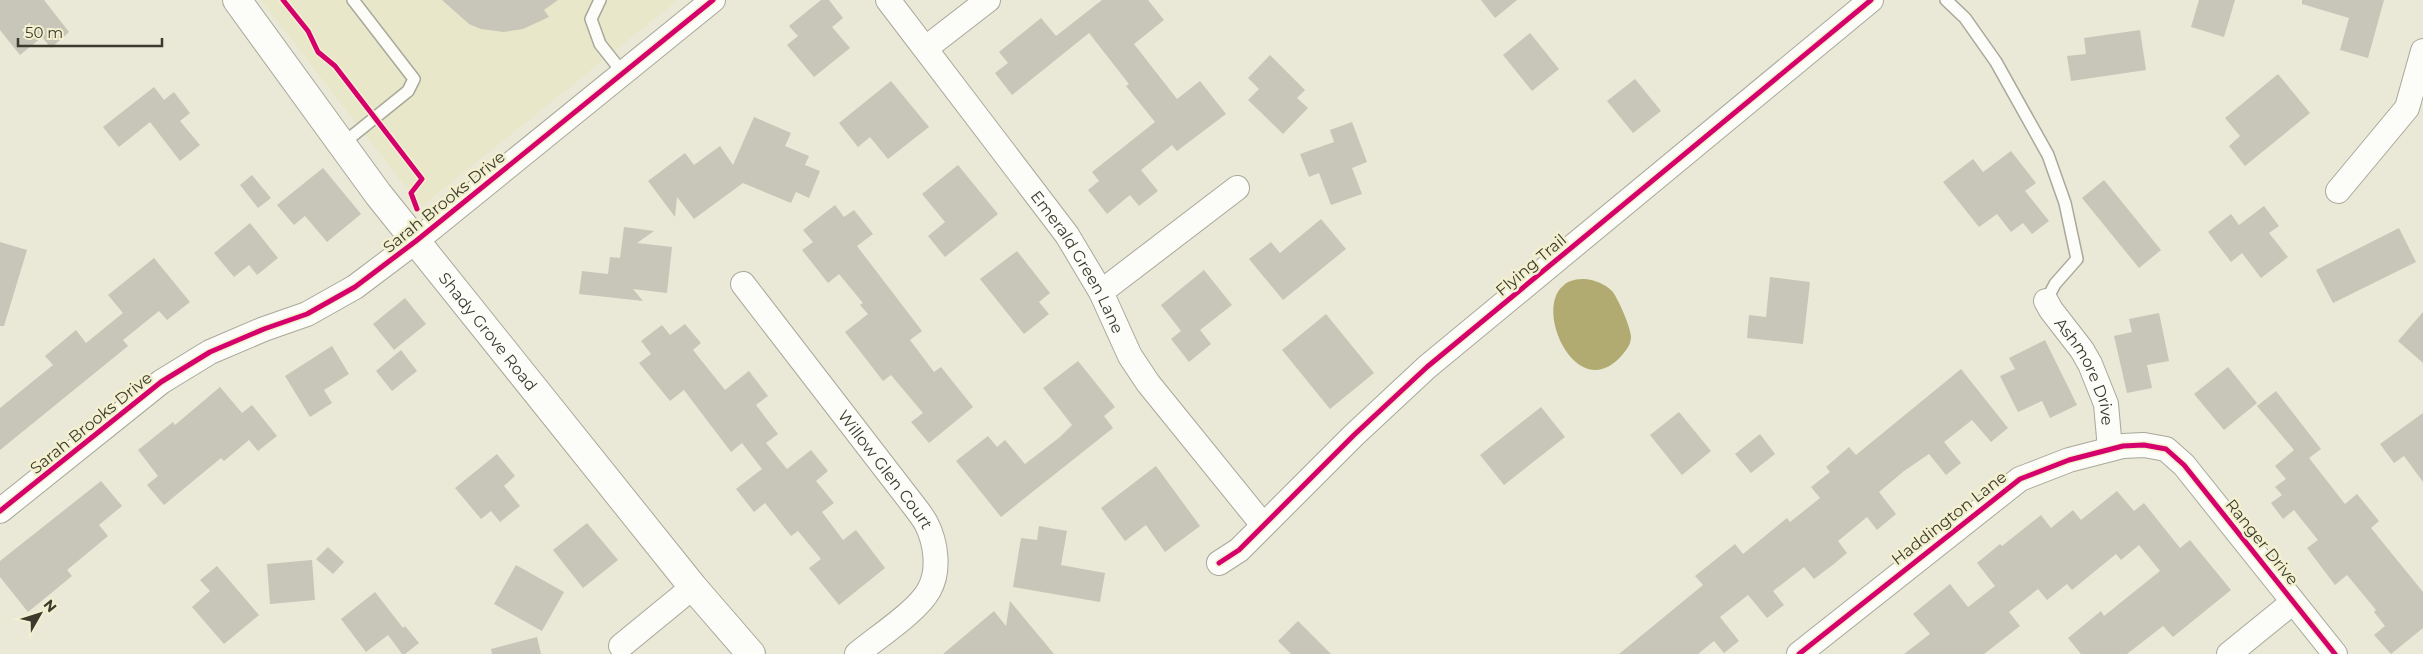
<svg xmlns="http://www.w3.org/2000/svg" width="2423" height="654" font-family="Montserrat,sans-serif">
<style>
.built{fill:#e9e7c9}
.water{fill:#b2ab71}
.building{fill:#c7c6b8}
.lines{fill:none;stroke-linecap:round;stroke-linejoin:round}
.service-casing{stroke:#a9a89a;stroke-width:14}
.minor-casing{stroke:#a9a89a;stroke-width:26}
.secondary-casing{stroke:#a9a89a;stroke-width:30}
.service{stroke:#fcfcf9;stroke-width:11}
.minor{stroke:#fcfcf9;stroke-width:24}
.secondary{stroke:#fcfcf9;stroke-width:28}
.cycleway-casing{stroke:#f2f0cf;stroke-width:8}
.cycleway{stroke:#d6006c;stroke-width:5}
.labels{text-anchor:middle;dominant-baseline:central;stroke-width:5;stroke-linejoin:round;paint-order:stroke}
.street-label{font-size:16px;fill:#3b3a2d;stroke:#f2f0cf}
</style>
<rect width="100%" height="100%" fill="#eae9d7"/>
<path class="built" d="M261 0H678L421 207Z"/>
<path class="water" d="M1585 279C1595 280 1605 284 1612 291 1618 298 1631 328 1631 337 1631 344 1627 349 1623 354 1578 408 1532 309 1564 285 1569 280 1577 279 1585 279Z"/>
<g class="building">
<path d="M0 0H44L69 32 51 48 42 37 20 55 0 30Z"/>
<path d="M442 0H558L544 10 549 17 523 29 504 32 481 29 469 24Z"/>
<path d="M821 0H829L843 18 832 27 850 48 814 77 787 45 798 36 789 26Z"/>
<path d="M1102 0H1148L1164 20 1134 44 1177 99 1200 81 1226 114 1177 151 1172 145 1141 170 1158 191 1139 206 1130 195 1107 214 1088 190 1099 181 1092 172 1155 122 1126 86 1129 84 1089 33 1012 95 995 73 1008 63 999 52 1041 18 1056 36Z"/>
<path d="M1481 0H1517L1495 18Z"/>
<path d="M2199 0H2235L2224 37 2191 27Z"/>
<path d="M2302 0H2384L2368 58 2340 50 2349 18 2302 4Z"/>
<path d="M2140 30 2146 70 2071 81 2067 56 2086 54 2084 38Z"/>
<path d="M1530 33 1559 69 1532 91 1503 55Z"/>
<path d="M1270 55 1305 90 1297 98 1308 108 1283 134 1248 100 1259 89 1248 78Z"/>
<path d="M2278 74 2310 113 2245 166 2229 146 2240 136 2225 118Z"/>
<path d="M1635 79 1661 111 1633 133 1607 101Z"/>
<path d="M891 81 929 127 888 159 870 137 858 147 839 123Z"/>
<path d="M154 87 164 100 174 92 190 113 180 121 200 145 180 161 150 122 119 147 103 127Z"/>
<path d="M754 117 791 133 785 146 809 156 805 165 820 171 809 198 796 192 791 203 743 183 694 219 677 197 675 217 648 181 685 153 694 165 720 146 733 165Z"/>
<path d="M1352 122 1367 162 1352 168 1362 194 1331 205 1319 173 1309 177 1300 154 1334 142 1330 130Z"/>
<path d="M2011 151 2036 183 2025 191 2049 221 2032 234 2023 223 2011 232 1997 214 1979 227 1943 182 1973 159 1983 172Z"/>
<path d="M958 165 998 214 945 257 928 236 945 222 922 194Z"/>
<path d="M323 168 361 214 327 242 305 216 294 225 277 205Z"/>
<path d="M252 175 271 198 258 208 240 185Z"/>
<path d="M2104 180 2161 250 2139 268 2082 198Z"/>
<path d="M835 205 844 217 854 210 873 234 857 246 922 331 910 340 934 372 941 367 973 407 929 443 911 422 923 413 891 375 883 381 845 332 868 314 860 305 863 303 839 274 828 283 802 250 813 242 803 230Z"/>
<path d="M2264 206 2279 226 2269 233 2288 257 2261 278 2242 253 2231 262 2208 232 2231 214 2239 225Z"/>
<path d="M1321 219 1346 249 1283 300 1249 259 1271 242 1280 253Z"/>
<path d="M250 223 278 258 257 275 249 265 234 277 214 253Z"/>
<path d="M624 227 654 231 637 243 672 247 667 293 633 289 643 301 579 294 582 271 608 274 610 257 620 258Z"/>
<path d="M2399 228 2416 262 2333 303 2316 270Z"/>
<path d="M0 242 27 250 4 326H0Z"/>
<path d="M1017 251 1050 293 1039 302 1049 314 1024 334 980 279Z"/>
<path d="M154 258 190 302 167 320 159 311 123 340 128 346 0 450V408L53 365 45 356 76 330 86 343 123 313 108 295Z"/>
<path d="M1204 270 1232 305 1200 330 1211 344 1189 362 1171 339 1181 331 1161 305Z"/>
<path d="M1770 277 1810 282 1803 344 1747 338 1749 315 1766 317Z"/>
<path d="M405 298 426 324 394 350 373 324Z"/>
<path d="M2423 312V363L2398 341Z"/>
<path d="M2159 313 2169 361 2147 365 2152 388 2127 393 2114 336 2132 332 2129 319Z"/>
<path d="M1326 314 1374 373 1330 409 1282 350Z"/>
<path d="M685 324 701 343 693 350 725 390 749 371 768 396 756 405 778 434 766 443 787 469 811 450 828 471 816 481 834 503 822 512 843 540 856 530 885 568 839 605 809 568 821 559 798 531 791 536 765 503 754 512 736 489 762 469 742 443 731 452 684 390 670 401 639 363 651 354 641 341 662 325 670 335Z"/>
<path d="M2045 340 2077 405 2050 418 2042 401 2018 412 2000 376 2015 369 2009 358Z"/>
<path d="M332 346 349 374 324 390 332 403 310 417 285 376Z"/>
<path d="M401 350 417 371 392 391 376 371Z"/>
<path d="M1078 361 1115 407 1104 416 1113 428 1001 517 956 461 988 436 997 447 1005 440 1025 464 1060 437 1072 425 1043 388Z"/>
<path d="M2228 367 2257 403 2224 430 2194 394Z"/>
<path d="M1961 369 2008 428 1991 442 1972 420 1944 442 1961 463 1946 475 1929 454 1904 471 1879 492 1896 514 1877 530 1867 517 1838 541 1847 553 1834 564 1814 579 1804 567 1773 591 1784 605 1767 618 1748 595 1720 617 1739 641 1724 653 1714 641 1698 654H1619L1703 585 1695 576 1735 544 1743 554 1787 518 1790 522 1820 498 1811 487 1830 472 1826 467 1849 447 1856 455Z"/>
<path d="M220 387 242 413 252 405 277 436 258 451 249 440 224 461 221 458 164 505 147 485 158 476 138 450 173 422 175 425Z"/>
<path d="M2276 391 2321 449 2309 458 2345 504 2357 494 2379 521 2371 528 2423 592V628L2391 654 2374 635 2385 626 2374 612 2376 610 2347 575 2335 585 2307 548 2318 540 2294 510 2283 519 2271 503 2282 495 2275 487 2286 479 2275 466 2294 450 2257 406Z"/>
<path d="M1541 407 1565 437 1504 485 1480 455Z"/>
<path d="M1679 412 1711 451 1682 475 1650 435Z"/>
<path d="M2423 413V482L2404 456 2394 463 2380 444Z"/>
<path d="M1760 434 1775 454 1751 473 1735 454Z"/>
<path d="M497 454 515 476 504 486 520 506 500 522 491 511 481 519 455 488Z"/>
<path d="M1156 466 1200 526 1165 552 1146 525 1125 541 1101 508Z"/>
<path d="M101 481 122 506 99 525 108 536 67 570 72 576 28 612 0 577V561Z"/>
<path d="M2117 491 2134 511 2144 503 2180 548 2190 540 2231 590 2173 637 2163 626 2127 654H2081L2068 638 2101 611 2104 616 2160 571 2139 545 2121 560 2116 554 2072 590 2067 584 2047 600 2038 589 2009 612 2020 626 1984 654H1904L1930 634 1913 614 1950 584 1968 607 1995 586 1977 563 2000 544 2002 546 2041 515 2051 528 2073 510 2081 520Z"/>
<path d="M587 523 618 560 583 588 553 550Z"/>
<path d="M1039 526 1067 531 1061 565 1105 573 1100 602 1013 587 1021 538 1037 540Z"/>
<path d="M328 547 344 562 333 574 316 559Z"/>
<path d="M312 560 315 600 270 604 267 564Z"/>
<path d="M516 565 564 592 542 631 494 604Z"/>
<path d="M217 566 259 615 224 644 192 607 210 591 200 580Z"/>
<path d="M375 592 403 628 405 626 419 643 405 654H402L388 635 366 652 341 619Z"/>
<path d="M1010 601 1054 654H943L994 611 1006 626Z"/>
<path d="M1298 621 1331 654H1291L1278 641Z"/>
<path d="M537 637 541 654H492L491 649Z"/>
</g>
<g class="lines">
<defs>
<g id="service">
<path d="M600 0 591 19 600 44 623 73"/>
<path d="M1946 0 1965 18 1996 62 2048 155 2065 203 2077 259 2055 284 2046 301"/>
<path d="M341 145 408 91 414 79 353 0"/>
</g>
<g id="minor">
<path id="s1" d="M888 0 1067 235 1101 292 1130 356 1148 383 1263 525"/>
<path d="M926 48 988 0"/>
<path d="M2338 191 2407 108 2423 51"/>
<path id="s2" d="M743 284 908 498C914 506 921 514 926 523 936 542 940 571 929 590 918 611 876 638 857 654"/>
<path d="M1101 292 1237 188"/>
<path id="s3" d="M2046 301 2051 310 2082 350 2090 364 2106 404 2110 449"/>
<path d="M0 511 161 382 210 352 264 329 307 314 355 287 416 241 713 0"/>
<path d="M1219 563 1239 550 1354 435 1427 367 1871 0"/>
<path d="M621 646 693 587"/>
<path d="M1799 654 2020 479 2069 460 2123 446 2144 445 2166 449 2184 465 2335 654"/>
<path d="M2229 654 2293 602"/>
</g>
<g id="secondary">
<path id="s4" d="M237 0 378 194 693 587 751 654"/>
</g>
</defs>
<use href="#service" class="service-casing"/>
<use href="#minor" class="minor-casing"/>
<use href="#secondary" class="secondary-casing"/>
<use href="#service" class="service"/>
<use href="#minor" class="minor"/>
<use href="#secondary" class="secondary"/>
<defs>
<g id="cycleway">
<path d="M283 0 308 31 318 52 335 66 422 179 411 193 417 209"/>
<path d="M0 511 161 382 210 352 264 329 307 314 355 287 416 241 713 0"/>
<path d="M1219 563 1239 550 1354 435 1427 367 1871 0"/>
<path d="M1799 654 2020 479 2069 460 2123 446 2144 445 2166 449 2184 465 2335 654"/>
</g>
</defs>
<use href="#cycleway" class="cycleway-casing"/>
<use href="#cycleway" class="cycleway"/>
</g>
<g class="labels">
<g class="street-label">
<text transform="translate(444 202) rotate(-39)">Sarah Brooks Drive</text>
<text stroke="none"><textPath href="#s1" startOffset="324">Emerald Green Lane</textPath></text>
<text transform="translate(1531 265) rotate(-40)">Flying Trail</text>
<text stroke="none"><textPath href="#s4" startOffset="416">Shady Grove Road</textPath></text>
<text stroke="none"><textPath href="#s3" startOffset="82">Ashmore Drive</textPath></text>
<text transform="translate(91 423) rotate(-39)">Sarah Brooks Drive</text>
<text stroke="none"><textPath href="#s2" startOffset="234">Willow Glen Court</textPath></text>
<text transform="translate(1949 518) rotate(-38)">Haddington Lane</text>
<text transform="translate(2262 542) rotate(51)">Ranger Drive</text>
</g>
</g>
<g transform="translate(40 614) rotate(51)" stroke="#f2f0cf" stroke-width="4" paint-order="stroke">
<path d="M0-4L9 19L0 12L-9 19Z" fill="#3b3a2d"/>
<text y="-8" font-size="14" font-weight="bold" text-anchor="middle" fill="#3b3a2d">N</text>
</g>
<path d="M18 38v8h144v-8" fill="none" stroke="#3b3a2d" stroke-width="2.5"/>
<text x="25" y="38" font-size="15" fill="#3b3a2d" stroke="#f2f0cf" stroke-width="4" paint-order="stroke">50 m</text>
</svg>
